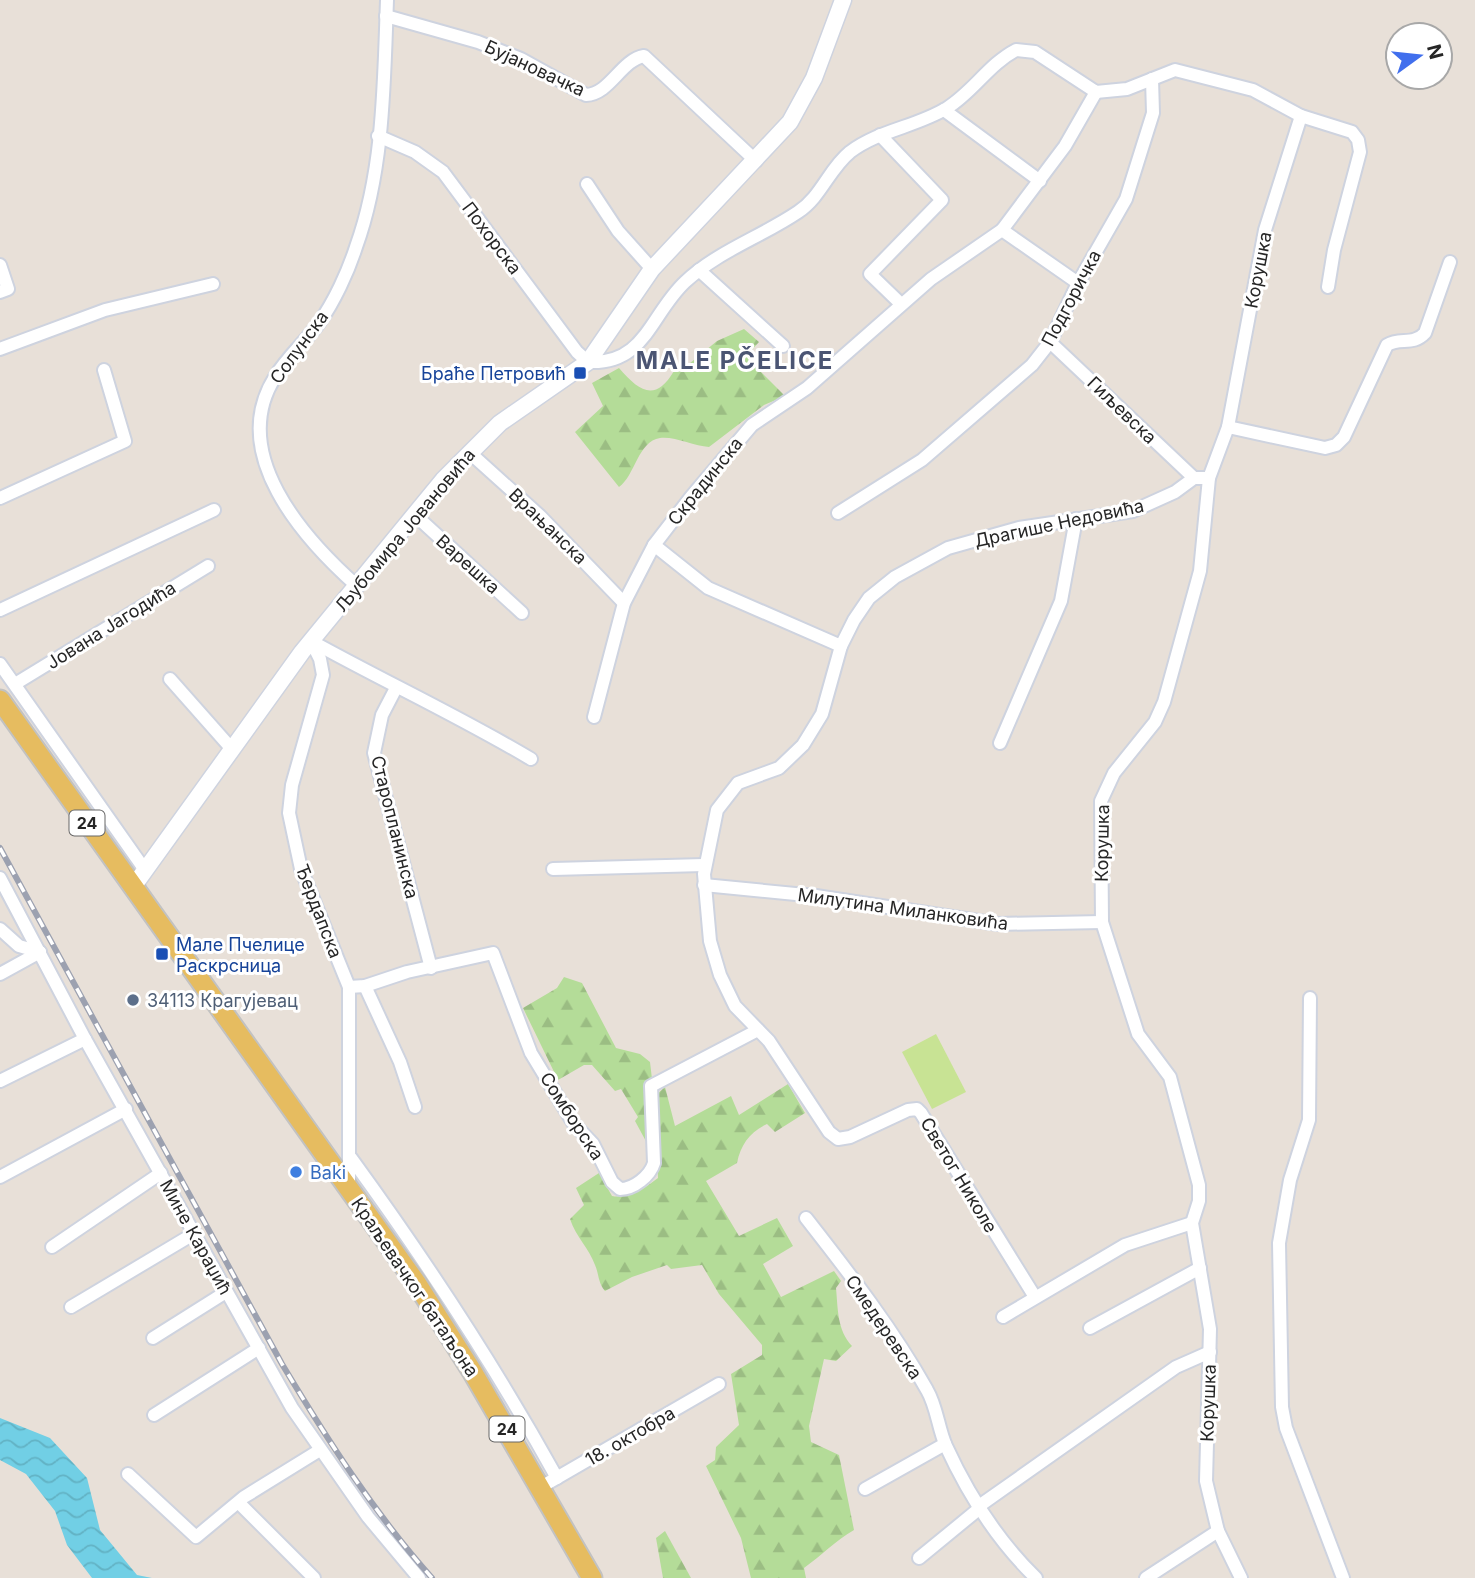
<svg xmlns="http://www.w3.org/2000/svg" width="1475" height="1578" font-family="Inter,sans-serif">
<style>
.forest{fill:url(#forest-firs)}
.pitch{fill:#c8e394}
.water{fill:url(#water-waves)}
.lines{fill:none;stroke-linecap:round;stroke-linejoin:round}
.minor-casing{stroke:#ced3df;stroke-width:16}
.tertiary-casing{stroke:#ced3df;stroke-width:19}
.primary-casing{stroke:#c2c2c2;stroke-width:23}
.minor{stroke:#fff;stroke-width:12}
.tertiary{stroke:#fff;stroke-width:16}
.primary{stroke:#e6bc60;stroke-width:19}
.rail-casing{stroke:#9ca1b0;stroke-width:6}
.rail{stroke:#fff;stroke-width:3.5;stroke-dasharray:10;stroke-linecap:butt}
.transit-dot{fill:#1a4fb4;stroke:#fff;stroke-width:2.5}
.service-dot{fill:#5c6f8a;stroke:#fff;stroke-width:2.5}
.shop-dot{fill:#3f7fe0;stroke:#fff;stroke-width:2.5}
.labels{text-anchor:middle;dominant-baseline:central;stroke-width:6;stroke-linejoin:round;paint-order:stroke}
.shield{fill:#fff;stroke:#676767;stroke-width:2}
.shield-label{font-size:16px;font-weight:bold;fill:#262626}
.street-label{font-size:18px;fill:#262626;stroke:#fff}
.transit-label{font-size:18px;fill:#164399;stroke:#fff;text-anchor:end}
.service-label{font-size:18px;fill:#4e5e75;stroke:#fff;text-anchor:start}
.shop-label{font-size:18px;fill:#366cbe;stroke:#fff;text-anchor:start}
.district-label{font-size:24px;font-weight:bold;letter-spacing:2px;fill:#4b5573;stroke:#fff}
</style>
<defs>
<pattern id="forest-firs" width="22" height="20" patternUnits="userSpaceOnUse" patternTransform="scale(1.75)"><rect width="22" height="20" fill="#b4dc98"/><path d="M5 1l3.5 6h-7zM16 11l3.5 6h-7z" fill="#9bbd83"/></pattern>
<pattern id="water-waves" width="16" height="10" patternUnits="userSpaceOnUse" patternTransform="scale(1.75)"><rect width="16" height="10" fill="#71cfe5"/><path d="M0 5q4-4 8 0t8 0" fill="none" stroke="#62b2c4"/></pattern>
</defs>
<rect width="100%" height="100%" fill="#e8e0d8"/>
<g class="forest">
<path d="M744 329 759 342 749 353 760 371 785 396 764 405 709 447C694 446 674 436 660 438 638 441 635 476 619 487L575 432 603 406 592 383 619 368C639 391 655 403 674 371L684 368 717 341Z"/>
<path d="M564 977 582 983 616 1048 640 1054 650 1062 652 1079 645 1093 648 1145 635 1121 638 1117 621 1089 615 1091 592 1065H584L558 1080 523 1008 557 988Z"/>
<path d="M788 1084 805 1113 775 1132 767 1124C750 1132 741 1144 737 1163L706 1181 739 1236 777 1218 793 1246 763 1264 781 1297 834 1271 841 1281 836 1288C838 1309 837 1330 852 1346L836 1361 824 1359 809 1426 811 1442 839 1455 854 1530C835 1541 822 1555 804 1568L806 1578H751L741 1538 706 1466 715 1460 716 1447 739 1425 731 1374 762 1355V1345L719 1294 702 1265 671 1269 667 1265 632 1277 605 1291C598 1283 599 1274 595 1265 589 1248 576 1237 570 1219L584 1205 576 1188 599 1173 612 1196C629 1199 645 1188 658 1178L655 1096 665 1087 675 1126 731 1096 739 1115Z"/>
<path d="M665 1531 691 1578H663L656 1538Z"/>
</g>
<path class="pitch" d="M936 1034 966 1092 932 1109 902 1052Z"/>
<path class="water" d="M0 1418 50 1438 87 1478 100 1530 137 1575 152 1578H92L67 1545 55 1511 26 1474 0 1460Z"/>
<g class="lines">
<defs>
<g id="minor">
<path d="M386 16 478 42 521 59 586 95C610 94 621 60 644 56L756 161"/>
<path d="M944 110 1040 181"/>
<path d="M880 135 942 200 870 274 901 304"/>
<path d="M378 136 415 152 443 172 577 352 588 362C645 365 650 315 685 282 718 251 761 237 798 212 821 197 829 169 850 152 879 130 916 127 947 108 973 92 989 64 1016 50L1035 52 1096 92 1127 89 1175 70 1253 90 1301 116 1352 132 1358 140 1360 152 1334 250 1328 287"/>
<path d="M587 184 618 231 652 269"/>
<path d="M1002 230 1078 283"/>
<path d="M0 265 8 289 0 292"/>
<path d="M699 270 783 346"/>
<path d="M1050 342 1194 478"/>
<path d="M0 349 105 310 213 284"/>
<path d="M1228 427 1325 448 1336 445 1344 437 1387 345C1400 337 1413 346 1425 333L1450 262"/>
<path d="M469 452 540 516 624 603"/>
<path d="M0 498 125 441 104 370"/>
<path d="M838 513 922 460 1032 365 1050 342 1078 283 1126 199 1153 113 1152 79"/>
<path d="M415 515 522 613"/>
<path d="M654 545 708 588 841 646"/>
<path d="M357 586C303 538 227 453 275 377 287 357 305 342 319 323 334 302 348 272 356 247 384 170 384 81 387 0"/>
<path d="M0 610 214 510"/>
<path d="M311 641 320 659 323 675 292 785 289 813 301 869 349 987V1188"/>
<path d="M311 641C385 682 459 716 531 759"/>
<path d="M0 664 145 870"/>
<path d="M170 679 231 748"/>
<path d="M15 684 208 566"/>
<path d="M396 688 382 715 374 753 431 968"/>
<path d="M594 717 624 603 654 545 691 497 752 425 807 388 931 279 1002 230 1065 146 1096 92"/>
<path d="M1000 743 1061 601 1076 519"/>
<path d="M553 869 704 865"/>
<path d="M0 878 85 1039 292 1408 368 1517 419 1578"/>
<path d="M704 885 816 896 998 924 1102 922"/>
<path d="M0 929 19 946 40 952"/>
<path d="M0 974 40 952"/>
<path d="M365 986 400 1062 415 1107"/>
<path d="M349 987 365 986 407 972 493 953 531 1053 574 1124 593 1144 612 1182 620 1189C634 1189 650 1176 654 1163L651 1086 758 1030"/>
<path d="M1310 998 1309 1120 1290 1180 1279 1243 1282 1407 1286 1428 1343 1578"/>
<path d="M0 1081 85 1039"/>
<path d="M351 1158C426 1261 495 1366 557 1478"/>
<path d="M0 1177 126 1109"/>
<path d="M806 1218C849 1273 893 1329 927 1390 937 1407 938 1428 946 1446 968 1494 998 1541 1036 1578"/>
<path d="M52 1247 161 1173"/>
<path d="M1035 1297 921 1113 917 1109 908 1110 850 1137 838 1139 829 1132 769 1041 735 1006 720 975 710 941 704 874 717 810 738 783 779 768 803 745 822 714 841 646 854 620 869 598 895 577 948 548 1019 528 1133 511 1175 492 1194 478H1209"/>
<path d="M71 1307 195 1233"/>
<path d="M1003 1317 1125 1245 1192 1223"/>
<path d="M1090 1328 1200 1268"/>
<path d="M153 1338 226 1292"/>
<path d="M154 1415 259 1348"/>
<path d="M128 1474 196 1537 244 1497 320 1450"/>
<path d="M541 1487 719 1384"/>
<path d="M865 1489 945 1444"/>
<path d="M239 1503 314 1578"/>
<path d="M979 1506 1176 1367 1210 1352"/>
<path d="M919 1558 980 1508"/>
<path d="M1146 1578 1218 1531"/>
<path d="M1241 1578 1218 1531 1206 1481 1210 1329 1192 1223 1199 1201V1185L1170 1077 1138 1034 1102 922 1101 801 1114 773 1155 722 1164 702 1200 571 1209 478 1228 427 1265 230 1301 116"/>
</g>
<path id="tertiary" d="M133 887 302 652 443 480 500 423 588 362 652 269 790 122 814 78 843 0"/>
<path id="primary" d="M0 700 417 1284 472 1371 592 1578"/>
</defs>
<use href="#minor" class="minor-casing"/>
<use href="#tertiary" class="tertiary-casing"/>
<use href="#primary" class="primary-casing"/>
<use href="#minor" class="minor"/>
<use href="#tertiary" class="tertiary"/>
<use href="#primary" class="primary"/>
<defs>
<path id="rail" d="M0 848 282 1364C327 1439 374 1513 432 1578"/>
</defs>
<use href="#rail" class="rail-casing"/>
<use href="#rail" class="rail"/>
</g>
<g class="transit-dot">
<rect x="573" y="366" width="14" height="14" rx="3.5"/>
<rect x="155" y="947" width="14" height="14" rx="3.5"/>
</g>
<circle class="service-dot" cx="133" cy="1000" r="7"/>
<circle class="shop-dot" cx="296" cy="1172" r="7"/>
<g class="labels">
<g class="shield">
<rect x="69.5" y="810.5" width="35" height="25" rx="5"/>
<rect x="489.5" y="1416.5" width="35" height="25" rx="5"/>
</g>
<g class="shield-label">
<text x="87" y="823">24</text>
<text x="507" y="1429">24</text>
</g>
<g class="street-label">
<text transform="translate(535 68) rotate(25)">Бујановачка</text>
<text transform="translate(492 238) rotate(53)">Похорска</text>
<text transform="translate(1258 270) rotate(-79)">Корушка</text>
<text transform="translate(1071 298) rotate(-62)">Подгоричка</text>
<text transform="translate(299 347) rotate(-54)">Солунска</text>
<text transform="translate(1122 410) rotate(44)">Гиљевска</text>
<text transform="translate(705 481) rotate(-51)">Скрадинска</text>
<text transform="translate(1059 523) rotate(-12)">Драгише Недовића</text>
<text transform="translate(548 526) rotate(44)">Врањанска</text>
<text transform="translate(405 530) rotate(-50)">Љубомира Јовановића</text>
<text transform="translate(468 564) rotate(42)">Варешка</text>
<text transform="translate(111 625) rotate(-32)">Јована Јагодића</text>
<text transform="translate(395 827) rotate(76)">Старопланинска</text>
<text transform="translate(1102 843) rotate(-89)">Корушка</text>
<text transform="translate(903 909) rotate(8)">Милутина Миланковића</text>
<text transform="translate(319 911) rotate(69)">Ђердапска</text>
<text transform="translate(572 1116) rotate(57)">Сомборска</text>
<text transform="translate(959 1175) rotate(59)">Светог Николе</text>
<text transform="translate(196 1237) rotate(61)">Мине Караџић</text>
<text transform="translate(415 1287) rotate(56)">Краљевачког батаљона</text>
<text transform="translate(884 1327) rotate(56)">Смедеревска</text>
<text transform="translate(1208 1403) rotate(-88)">Корушка</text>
<text transform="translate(630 1436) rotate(-30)">18. октобра</text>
</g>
<g class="transit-label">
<text x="566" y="373">Браће Петровић</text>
<text x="176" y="944" text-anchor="start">Мале Пчелице<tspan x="176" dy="21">Раскрсница</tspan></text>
</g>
<g class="service-label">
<text x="147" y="1000">34113 Крагујевац</text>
</g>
<g class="shop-label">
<text x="310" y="1172">Baki</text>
</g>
<g class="district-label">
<text x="735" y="360">MALE PČELICE</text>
</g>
</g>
<g transform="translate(1419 56) rotate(75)"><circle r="33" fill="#ffffff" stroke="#a8a8a8" stroke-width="2"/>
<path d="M0-5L12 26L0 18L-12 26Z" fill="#416fed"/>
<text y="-10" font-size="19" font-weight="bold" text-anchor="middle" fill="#262626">N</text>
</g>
</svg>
